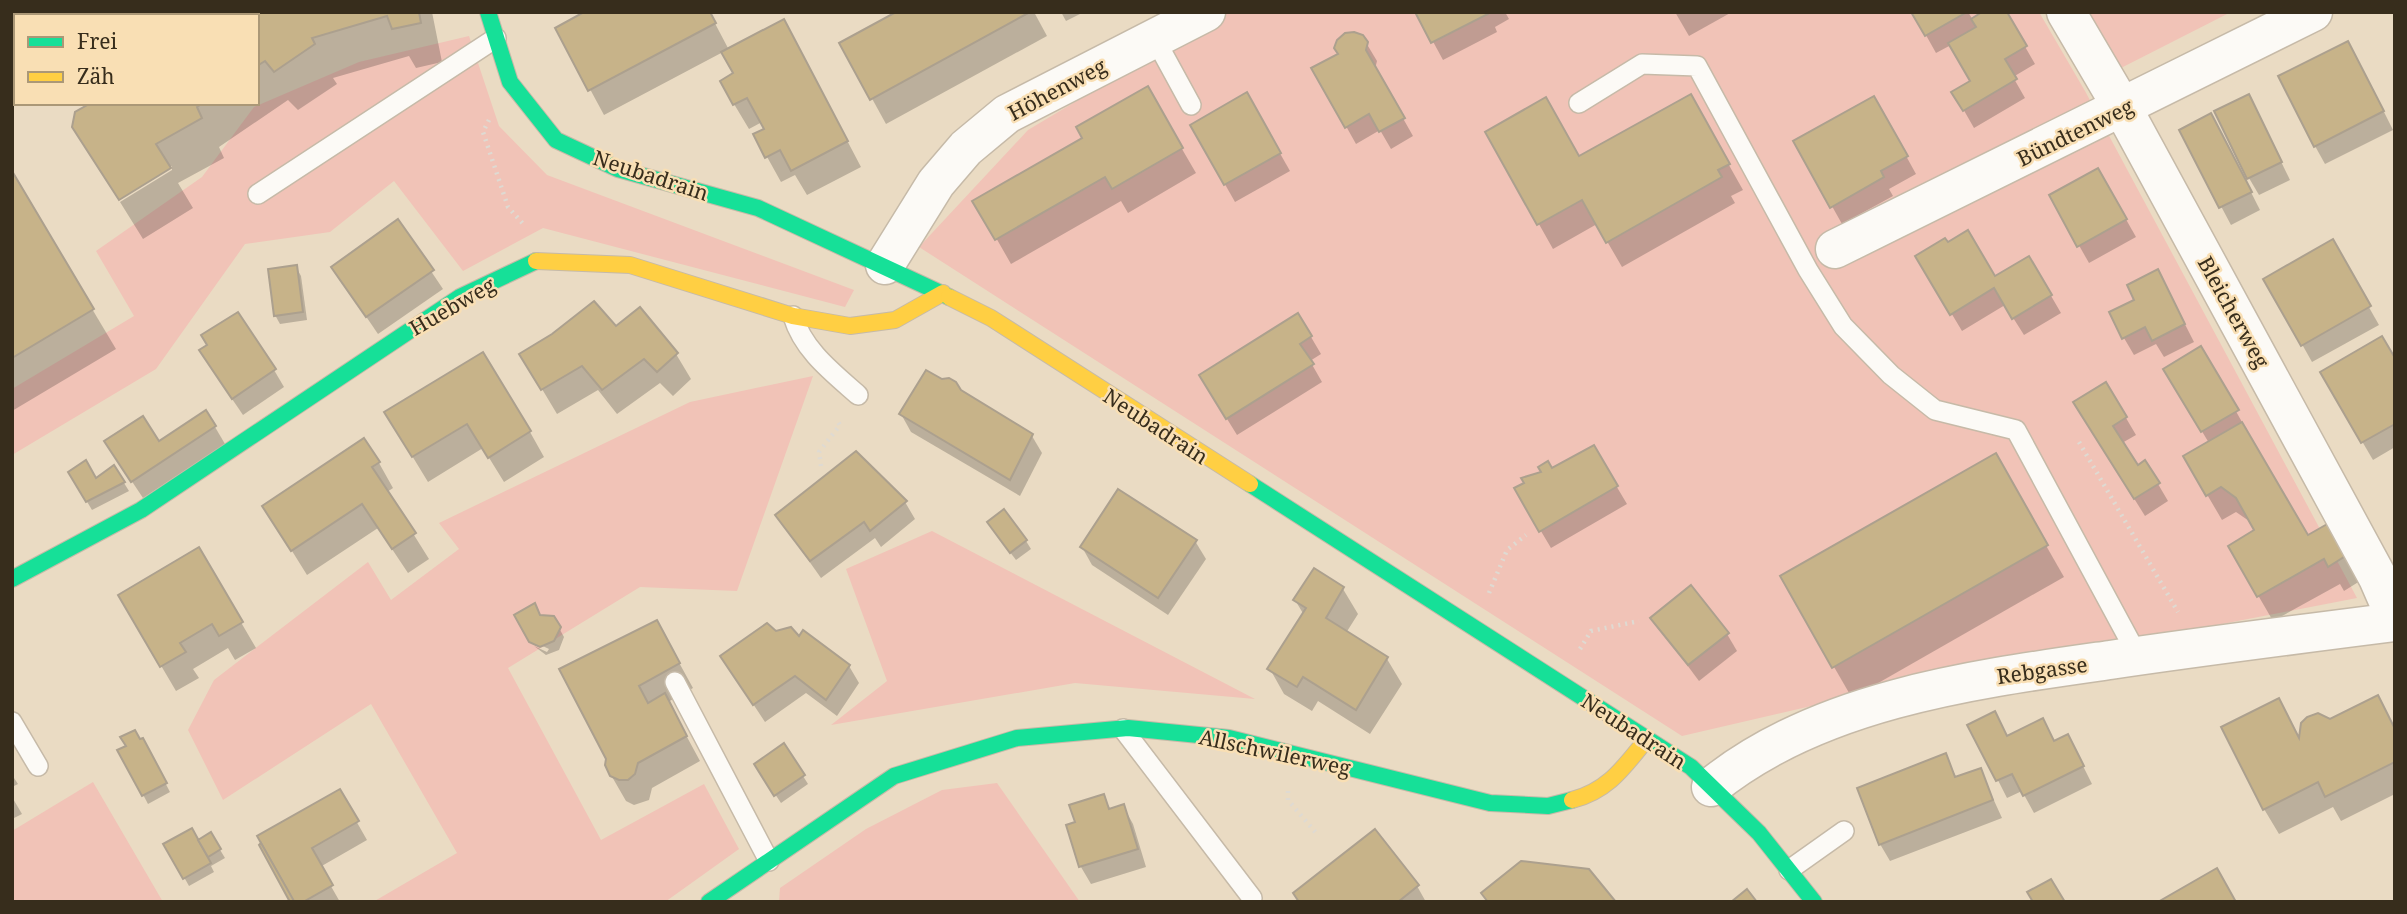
<svg xmlns="http://www.w3.org/2000/svg" width="2407" height="914" font-family="'Noto Serif',serif">
<style>
.green{fill:#f1c3b7}
.shadow{fill:#0003}
.building{fill:#c7b389;stroke:#aca08e;stroke-width:2}
.lines{fill:none;stroke-linecap:round;stroke-linejoin:round}
.lane-casing{stroke:#c6baa8;stroke-width:22}
.street-casing{stroke:#c6baa8;stroke-width:41}
.fast-casing{stroke:#c6baa8;stroke-width:18}
.slow-casing{stroke:#c6baa8;stroke-width:18}
.path{stroke:#dfdad2;stroke-width:4.5;stroke-dasharray:2 5;stroke-linecap:butt}
.lane{stroke:#fcfaf6;stroke-width:19}
.street{stroke:#fcfaf6;stroke-width:38}
.fast{stroke:#16e098;stroke-width:16}
.slow{stroke:#ffcf43;stroke-width:16}
.labels{text-anchor:middle;dominant-baseline:central;stroke-width:5;stroke-linejoin:round;paint-order:stroke}
.street-label{font-size:21px;fill:#372d1c;stroke:#f9dfb4}
</style>
<rect width="100%" height="100%" fill="#eadbc3"/>
<g class="green">
<path d="M1226 12H2039L2085 91 2357 598 1876 691 1682 736 919 247 1028 130Z"/>
<path d="M2086 12H2231L2119 69Z"/>
<path d="M469 36 499 126 547 175 854 290 845 307 543 228 463 271 394 181 330 232 245 244 156 369 12 455V389L134 316 96 251 202 177 254 107 359 62Z"/>
<path d="M813 376 737 591 640 587 508 668 601 840 704 784 739 849 665 902H373L457 853 371 704 223 800 188 730 214 680 368 562 391 600 459 549 439 523 690 402Z"/>
<path d="M932 531 1255 699 1075 683 831 725 887 681 846 569Z"/>
<path d="M93 782 163 902H12V831Z"/>
<path d="M997 783 1080 902H779L780 888 866 829 942 790Z"/>
</g>
<g class="shadow">
<path d="M22 12H74L68 16H24Z"/>
<path d="M201 12H432L442 62 416 68 409 56 333 78 337 84 298 110 288 100 219 147 224 158 178 183 193 208 143 239 120 202 172 170V166L118 199 74 126 95 103H257V16Z"/>
<path d="M709 12 729 50 798 47 861 167 807 195 795 175 781 182 755 135 766 129 762 122 749 129 734 104 735 74 723 52 604 115 557 28Z"/>
<path d="M900 12H1034L1047 36 886 124 842 44Z"/>
<path d="M1061 12H1084L1066 21Z"/>
<path d="M1417 12H1505L1509 19 1495 27 1497 32 1443 60Z"/>
<path d="M1675 12H1732L1689 36Z"/>
<path d="M1913 12H1968L1973 20 2005 12 2035 64 2013 77 2025 98 1974 128 1954 93 1972 82 1951 45 1936 53Z"/>
<path d="M1362 36 1377 61 1375 69 1413 136 1391 149 1380 130 1356 144 1314 69 1340 54Z"/>
<path d="M2358 60 2393 130 2325 164 2315 146Z"/>
<path d="M1147 89 1196 173 1128 213 1121 201 1011 264 975 201 1084 138Z"/>
<path d="M1247 95 1290 171 1235 202 1192 126Z"/>
<path d="M1690 96 1743 190 1731 196 1735 203 1622 267 1597 224 1553 249 1487 132 1579 158Z"/>
<path d="M1874 98 1916 174 1889 189 1893 196 1842 224 1796 142Z"/>
<path d="M2258 114 2290 180 2259 195 2249 178Z"/>
<path d="M2181 131 2221 133 2260 210 2231 225Z"/>
<path d="M2098 170 2136 237 2089 263 2051 196Z"/>
<path d="M12 175 116 349 12 411Z"/>
<path d="M398 222 443 289 378 334 333 268Z"/>
<path d="M2332 242 2379 325 2312 362 2266 280Z"/>
<path d="M1917 256 1994 278 2029 258 2061 313 2024 335 2005 305 1962 331Z"/>
<path d="M296 267 301 276 307 320 280 324 275 315Z"/>
<path d="M2167 289 2194 342 2164 357 2156 344 2134 355 2124 338Z"/>
<path d="M616 329 676 354 691 379 673 396 660 383 617 414 598 390 557 414 536 379Z"/>
<path d="M1311 337 1321 354 1310 361 1322 382 1237 435 1211 393Z"/>
<path d="M2201 349 2307 538 2328 525 2360 581 2344 591 2340 584 2273 621 2230 547 2257 531 2252 523 2236 512 2222 520 2185 457 2209 443 2165 370Z"/>
<path d="M2395 362V447L2373 460 2322 373Z"/>
<path d="M211 368 274 370 284 387 243 415Z"/>
<path d="M941 381 1032 436 1042 453 1020 496 911 432 901 414Z"/>
<path d="M386 413 530 432 544 457 504 482 483 448 428 482Z"/>
<path d="M2126 418 2136 435 2122 443 2137 468 2158 484 2168 501 2145 516 2085 420Z"/>
<path d="M215 427 225 444 143 498 117 459Z"/>
<path d="M1593 447 1627 504 1551 548 1516 489 1526 484 1523 479 1529 475 1531 479Z"/>
<path d="M1995 456 2064 577 1852 698 1782 577Z"/>
<path d="M379 463 393 488 387 492 429 559 408 573 378 528 307 575 264 506Z"/>
<path d="M70 473 95 480 124 483 129 491 92 510Z"/>
<path d="M905 502 915 519 881 547 875 538 821 578 777 516Z"/>
<path d="M994 531 1026 541 1031 549 1016 560Z"/>
<path d="M1195 541 1206 559 1168 615 1092 565 1082 547Z"/>
<path d="M198 549 256 648 235 660 228 648 193 669 199 678 176 691 120 596Z"/>
<path d="M1314 570 1343 589 1358 614 1346 633 1387 659 1402 684 1370 734 1318 701 1312 711 1284 694 1270 669 1304 615 1295 600Z"/>
<path d="M540 617 559 628 564 637 559 650 546 655 534 646 547 652 549 649 530 640Z"/>
<path d="M1652 618 1727 634 1737 651 1699 681Z"/>
<path d="M776 633 800 638 849 666 859 683 837 716 806 693 765 722 722 657Z"/>
<path d="M671 648 693 688 668 702 700 761 652 788 649 800 634 805 626 801 611 775 608 759 561 670Z"/>
<path d="M1994 713 2008 737 2055 743 2077 754 2092 784 2034 813 2022 791 2007 798 1970 725Z"/>
<path d="M2330 721 2395 729V794L2341 821 2333 807 2279 834 2264 809 2300 741Z"/>
<path d="M139 741 147 748 170 792 148 804 120 751Z"/>
<path d="M1945 756 1957 778 1980 770 2002 818 1890 861 1880 844Z"/>
<path d="M761 773 803 776 808 784 781 803Z"/>
<path d="M12 775 18 784 12 787Z"/>
<path d="M339 791 367 840 320 867 340 902H296L260 837Z"/>
<path d="M1103 796 1111 810 1123 806 1133 824 1146 867 1091 884 1081 867 1068 826 1077 824Z"/>
<path d="M12 797 22 814 12 819Z"/>
<path d="M211 835 225 858 211 866 214 872 189 886 166 845 198 842Z"/>
<path d="M1417 886 1426 902H1300Z"/>
</g>
<g class="building">
<path d="M198 12H419L421 23 392 29 387 16 312 38 315 44 274 72 265 61 257 66V16H192Z"/>
<path d="M584 12H710L716 23 588 91 555 28Z"/>
<path d="M896 12H1030L870 100 839 43Z"/>
<path d="M1415 12H1488V14L1431 43Z"/>
<path d="M1911 12H1967L1925 36Z"/>
<path d="M1982 12H2007L2027 46 2005 59 2017 79 1963 111 1951 92 1970 81 1948 43 1976 27 1971 19Z"/>
<path d="M784 19 848 141 791 171 780 150 765 158 753 134 764 129 747 98 733 105 720 81 733 73 721 52Z"/>
<path d="M1354 32 1363 35 1368 42 1366 50 1405 118 1379 132 1369 114 1345 128 1311 68 1338 54 1334 48 1337 40 1345 33Z"/>
<path d="M2348 41 2384 111 2314 147 2278 76Z"/>
<path d="M1148 86 1183 148 1112 189 1105 177 995 240 972 201 1082 138 1076 127Z"/>
<path d="M1247 92 1281 153 1224 185 1190 125Z"/>
<path d="M1691 94 1730 164 1718 170 1722 177 1606 243 1582 200 1537 225 1485 132 1546 97 1579 156Z"/>
<path d="M2249 94 2282 162 2247 179 2214 111Z"/>
<path d="M1874 96 1908 156 1881 171 1884 177 1830 208 1793 141Z"/>
<path d="M91 103H203L197 107 202 118 156 144 171 168 119 200 72 127 75 112Z"/>
<path d="M2211 113 2252 192 2219 208 2179 130Z"/>
<path d="M2098 168 2127 219 2077 247 2049 195Z"/>
<path d="M12 171 94 309 12 358Z"/>
<path d="M398 219 434 270 366 317 331 267Z"/>
<path d="M1968 230 1995 276 2029 256 2052 295 2012 319 1994 288 1950 315 1915 256 1945 238 1948 242Z"/>
<path d="M2333 239 2371 306 2301 346 2263 279Z"/>
<path d="M297 265 303 312 274 316 268 269Z"/>
<path d="M2158 269 2185 324 2152 341 2145 327 2122 339 2109 312 2134 300 2127 285Z"/>
<path d="M594 301 616 326 640 307 678 353 657 372 644 359 602 390 582 366 541 390 519 354 552 334Z"/>
<path d="M238 312 276 369 232 399 199 350 207 345 201 335Z"/>
<path d="M1298 313 1312 336 1300 344 1314 364 1226 419 1199 375Z"/>
<path d="M2382 336 2395 358V424L2361 443 2320 372Z"/>
<path d="M2201 346 2239 410 2201 432 2163 369Z"/>
<path d="M483 352 531 431 488 458 467 424 412 457 384 412Z"/>
<path d="M926 370 942 379 949 378 956 382 961 390 1033 434 1010 480 899 414Z"/>
<path d="M2106 382 2127 417 2113 426 2138 465 2145 460 2160 483 2134 499 2073 402Z"/>
<path d="M206 410 216 426 131 482 104 441 143 416 159 441Z"/>
<path d="M2242 422 2308 535 2329 523 2347 555 2328 567 2324 559 2257 597 2228 546 2254 530 2236 498 2221 487 2206 496 2183 456Z"/>
<path d="M364 438 380 462 372 467 416 533 392 549 362 504 291 551 262 506Z"/>
<path d="M1594 445 1618 486 1539 532 1514 488 1524 483 1521 478 1541 472 1538 467 1548 461 1552 468Z"/>
<path d="M856 451 907 501 870 531 864 522 810 561 775 515Z"/>
<path d="M1996 453 2048 545 1832 668 1780 576Z"/>
<path d="M86 460 96 478 114 465 125 482 86 502 68 472Z"/>
<path d="M1118 489 1197 540 1158 598 1080 547Z"/>
<path d="M1004 509 1027 540 1010 553 987 522Z"/>
<path d="M199 547 243 622 219 636 212 624 180 643 186 652 160 667 118 595Z"/>
<path d="M1314 568 1344 587 1326 618 1388 657 1356 710 1303 677 1297 687 1267 669 1306 608 1293 600Z"/>
<path d="M1691 585 1729 633 1688 665 1650 618Z"/>
<path d="M535 603 540 615 554 616 561 627 554 641 540 647 529 642 514 615Z"/>
<path d="M657 620 680 663 639 686 648 703 665 693 687 736 638 763 635 774 628 780H619L610 776 605 765 606 759 559 669Z"/>
<path d="M767 623 776 631 791 627 799 636 803 630 850 665 826 700 795 676 753 705 720 656Z"/>
<path d="M2378 695 2395 729V762L2325 797 2318 782 2263 810 2221 727 2279 698 2299 738 2301 723 2307 717 2318 713 2330 719Z"/>
<path d="M1995 711 2007 736 2043 718 2054 741 2068 734 2084 766 2023 796 2012 774 1996 781 1967 725Z"/>
<path d="M135 730 140 739 143 738 167 783 142 796 117 750 126 746 120 737Z"/>
<path d="M784 743 805 775 774 796 754 764Z"/>
<path d="M1946 753 1955 777 1981 768 1993 800 1879 845 1857 788Z"/>
<path d="M340 789 359 821 312 848 333 885 303 902H294L257 836Z"/>
<path d="M1104 794 1109 809 1124 804 1138 849 1079 867 1066 825 1075 822 1069 805Z"/>
<path d="M192 828 211 863 183 879 163 844Z"/>
<path d="M1375 829 1419 885 1398 902H1299L1293 893Z"/>
<path d="M211 832 221 849 208 857 198 840Z"/>
<path d="M261 843 294 901 290 902 259 845Z"/>
<path d="M1521 861 1589 869 1616 902H1488L1481 893Z"/>
<path d="M2217 868 2236 902H2158Z"/>
<path d="M2051 879 2065 902H2033L2027 892Z"/>
<path d="M1747 889 1757 902H1731Z"/>
</g>
<g class="lines">
<defs>
<g id="lane">
<path d="M1155 39 1191 105"/>
<path d="M1579 103 1642 64 1697 66 1808 270 1843 326 1891 375 1935 410 2016 430 2138 656"/>
<path d="M258 194 496 38"/>
<path d="M793 316C803 350 832 372 858 395"/>
<path d="M675 682 769 861"/>
<path d="M12 722 38 766"/>
<path d="M1123 729 1252 898"/>
<path d="M1789 870 1844 831"/>
</g>
<g id="street">
<path d="M2066 12 2123 109 2378 578 2395 617"/>
<path d="M86 16 92 12"/>
<path d="M12 61 16 59"/>
<path d="M1835 249 2313 12"/>
<path d="M885 265 936 183 966 148 1007 114 1206 12"/>
<path d="M1711 787C1819 699 1976 679 2110 660 2205 646 2300 634 2395 622"/>
</g>
<g id="fast">
<path d="M488 12 510 82 556 140 618 169 758 208 949 297"/>
<path d="M1250 484 1691 767 1759 833 1814 902"/>
<path d="M12 579 141 510 460 297 536 261"/>
<path d="M709 902 894 776 1017 738 1128 728 1229 738 1490 803 1548 806 1572 800"/>
</g>
<g id="slow">
<path d="M536 261 630 265 793 316 850 326 895 320 943 293"/>
<path d="M949 297 991 318 1250 484"/>
<path d="M1572 800C1608 791 1624 767 1646 740"/>
</g>
</defs>
<use href="#lane" class="lane-casing"/>
<use href="#street" class="street-casing"/>
<use href="#fast" class="fast-casing"/>
<use href="#slow" class="slow-casing"/>
<g class="path">
<path d="M489 120 483 132 508 207 524 225"/>
<path d="M2079 442 2178 612"/>
<path d="M821 466 819 452 840 425 836 419"/>
<path d="M1489 593 1507 550 1526 535"/>
<path d="M1580 649 1591 631 1639 621"/>
<path d="M1288 791V800L1316 833"/>
</g>
<use href="#lane" class="lane"/>
<use href="#street" class="street"/>
<use href="#fast" class="fast"/>
<use href="#slow" class="slow"/>
</g>
<g class="labels">
<g class="street-label">
<text transform="translate(1057 89) rotate(-28)">Höhenweg</text>
<text transform="translate(2075 132) rotate(-26)">Bündtenweg</text>
<text transform="translate(651 175) rotate(18)">Neubadrain</text>
<text transform="translate(452 306) rotate(-30)">Huebweg</text>
<text transform="translate(2234 312) rotate(61)">Bleicherweg</text>
<text transform="translate(1156 426) rotate(33)">Neubadrain</text>
<text transform="translate(2042 670) rotate(-8)">Rebgasse</text>
<text transform="translate(1634 731) rotate(33)">Neubadrain</text>
<text transform="translate(1275 752) rotate(12)">Allschwilerweg</text>
</g>
</g>
<rect width="2407" height="914" fill="none" stroke="#372d1c" stroke-width="28"/>
<rect x="14" y="14" width="245" height="91" fill="#f9dfb4" stroke="#ab9877" stroke-width="2"/>
<rect x="28" y="37" width="35" height="10" fill="#16e098" stroke="#ab9877" stroke-width="2"/>
<text x="77" y="49" font-size="21" fill="#372d1c">Frei</text>
<rect x="28" y="72" width="35" height="10" fill="#ffcf43" stroke="#ab9877" stroke-width="2"/>
<text x="77" y="84" font-size="21" fill="#372d1c">Zäh</text>
</svg>
